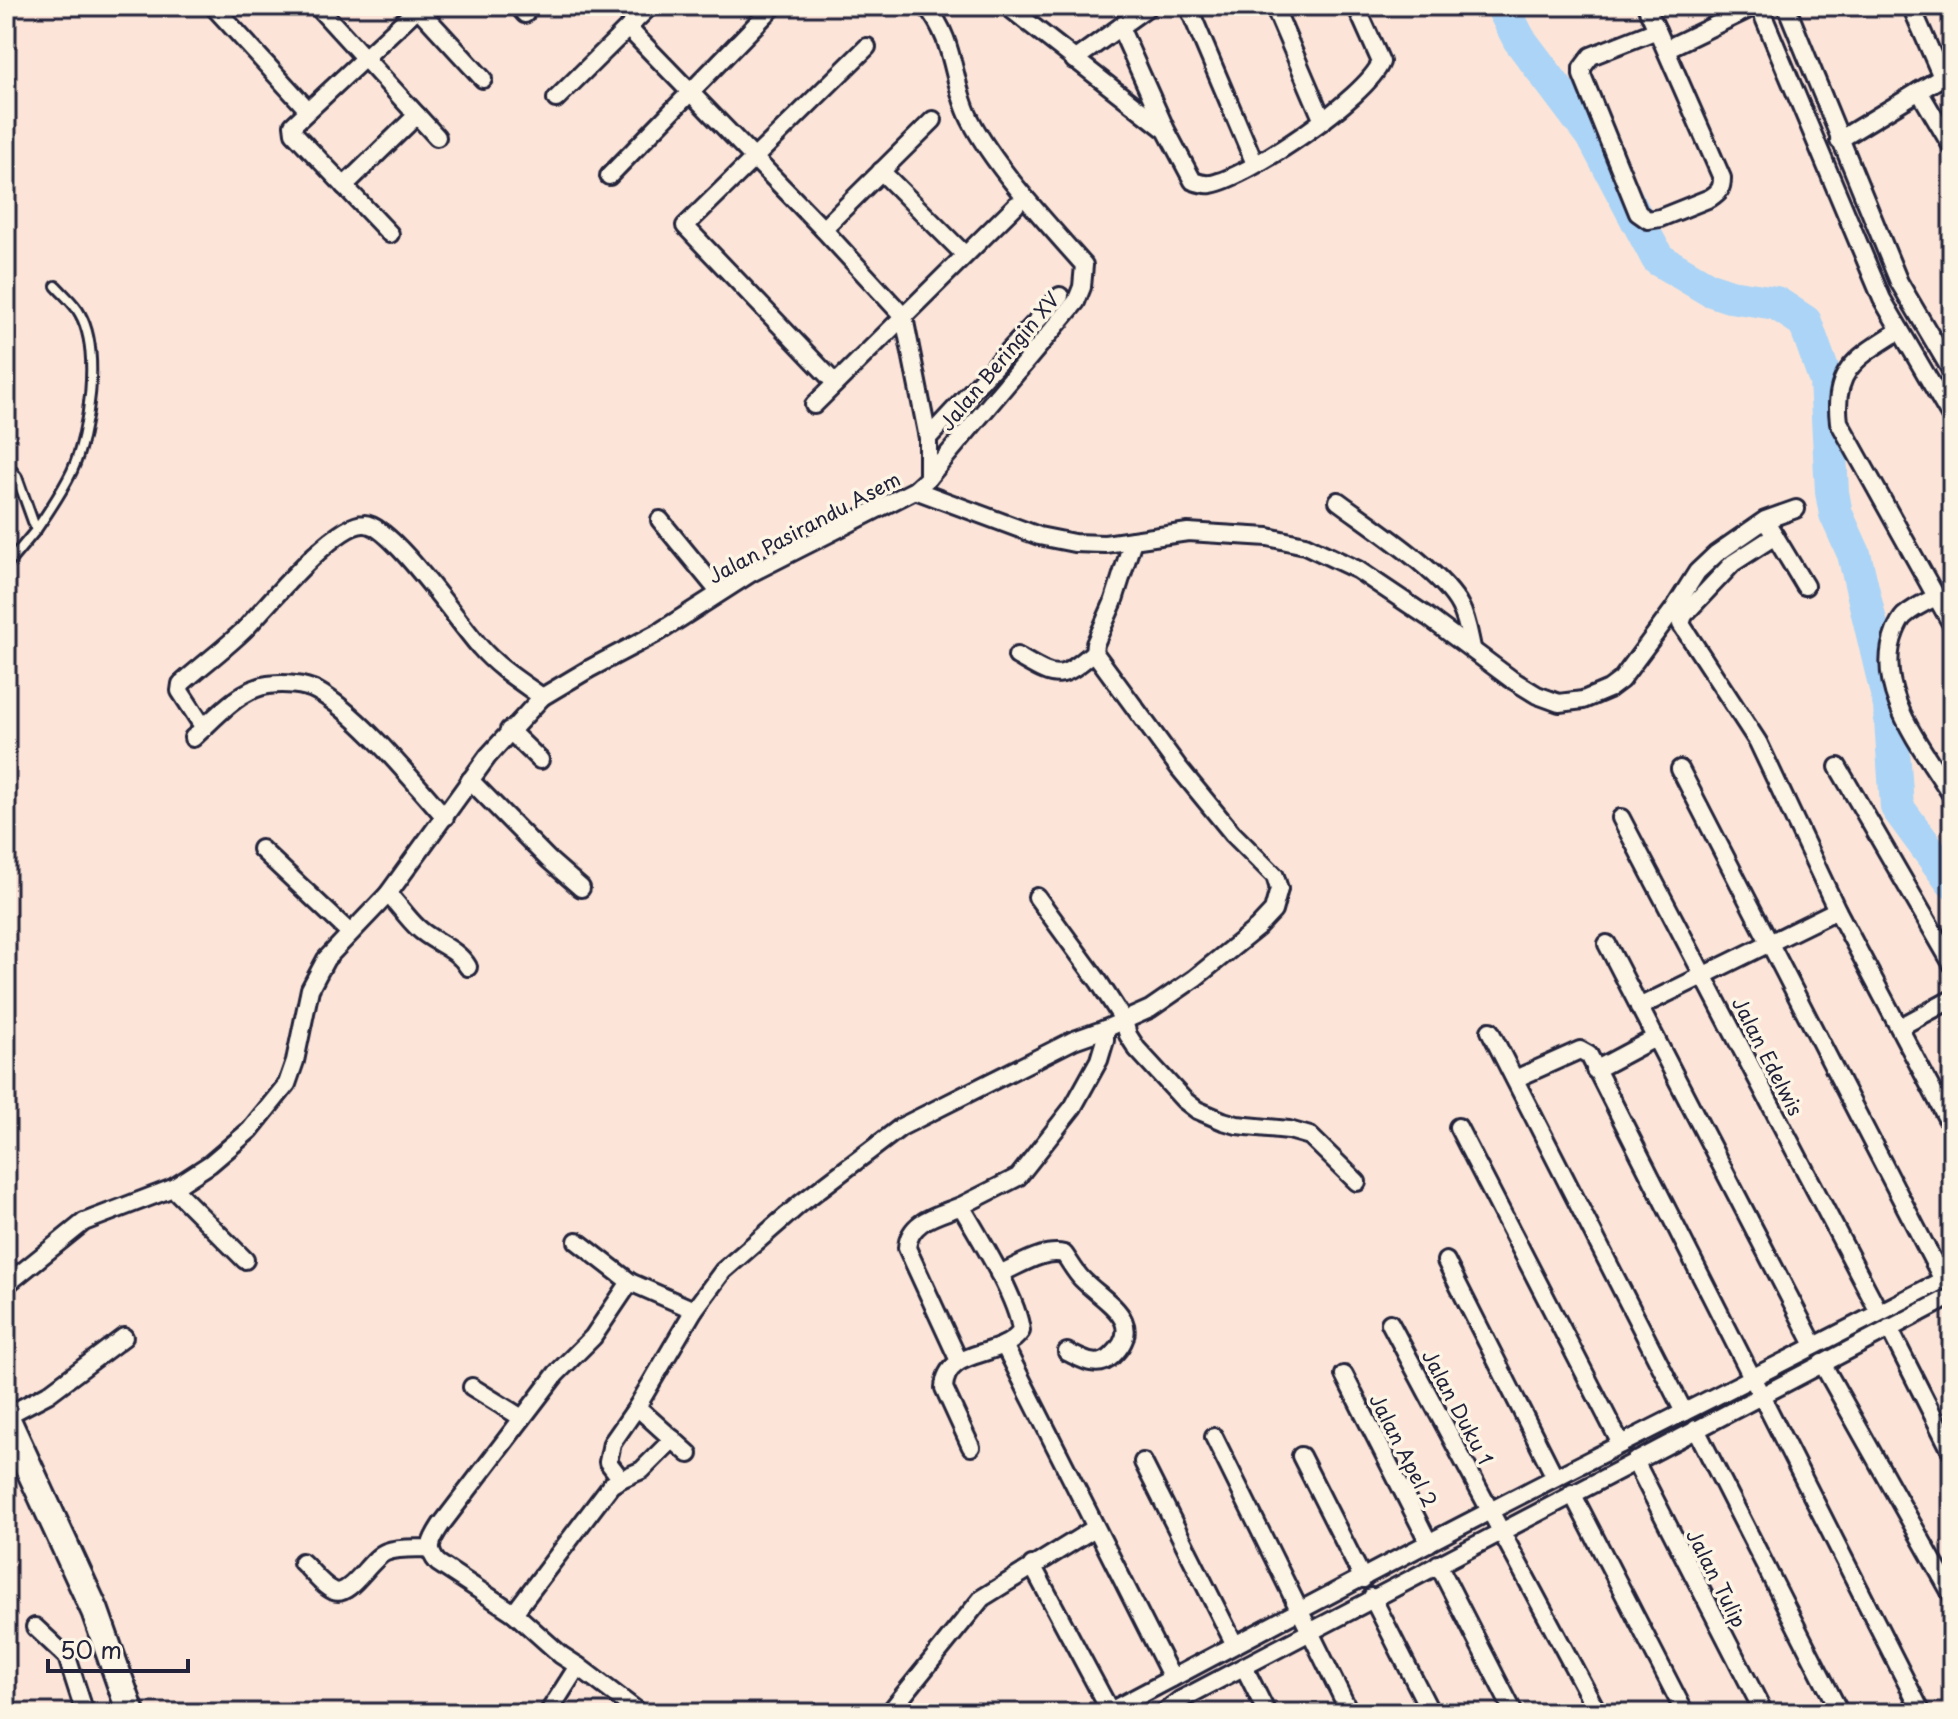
<svg xmlns="http://www.w3.org/2000/svg" width="1958" height="1719" font-family="'Playpen Sans',sans-serif">
<style>
.lines{fill:none;stroke-linecap:round;stroke-linejoin:round}
.river{stroke:#acd4f6;stroke-width:34}
.service-casing{stroke:#22223b;stroke-width:14}
.minor-casing{stroke:#22223b;stroke-width:22}
.primary-casing{stroke:#22223b;stroke-width:32}
.service{stroke:#fcf5e5;stroke-width:8}
.minor{stroke:#fcf5e5;stroke-width:16}
.primary{stroke:#fcf5e5;stroke-width:26}
.labels{text-anchor:middle;dominant-baseline:central;stroke-width:7;stroke-linejoin:round;paint-order:stroke}
.street-label{font-size:20px;fill:#22223b;stroke:#fcf5e5}
</style>
<rect width="100%" height="100%" fill="#fce5d8"/>
<filter id="ink" filterUnits="userSpaceOnUse"><feTurbulence type="fractalNoise" baseFrequency=".0125" numOctaves="2"/><feDisplacementMap in="SourceGraphic" scale="16" xChannelSelector="R" yChannelSelector="G"/><feConvolveMatrix kernelMatrix="1 2 1 2 8 2 1 2 1" color-interpolation-filters="sRGB"/></filter>
<g filter="url(#ink)">
<g class="lines">
<path class="river" d="M1502 6 1519 39 1595 140 1658 259 1709 289 1730 296 1776 303 1805 322 1826 381 1832 492 1836 514 1854 554 1890 706 1897 807 1952 882"/>
<defs>
<g id="service">
<path d="M6 463 17 477 36 530 6 566"/>
<path d="M36 530C49 511 62 492 72 471 89 434 101 351 80 314 75 304 64 295 56 286"/>
</g>
<g id="minor">
<path d="M213 6 308 110"/>
<path d="M317 6 437 137"/>
<path d="M416 6 483 79"/>
<path d="M518 6 525 14"/>
<path d="M1007 6 1163 128"/>
<path d="M1188 6 1255 164"/>
<path d="M1274 6 1323 121"/>
<path d="M1646 6 1657 30"/>
<path d="M1759 6 1882 299 1952 419"/>
<path d="M1786 6 1899 282 1952 372"/>
<path d="M1911 6 1942 77"/>
<path d="M1120 27 1166 130 1193 181C1199 183 1204 185 1211 184 1249 177 1367 97 1381 62L1356 6"/>
<path d="M628 28 823 229 904 317 928 438V478"/>
<path d="M1657 30 1722 178C1722 189 1719 192 1710 198L1660 218 1648 220 1638 213 1582 75V68L1591 56Z"/>
<path d="M1666 49 1755 6"/>
<path d="M1074 60 1149 6"/>
<path d="M1919 91 1952 147"/>
<path d="M556 99 650 6"/>
<path d="M1839 140 1952 71"/>
<path d="M881 171 965 255"/>
<path d="M609 176 774 6"/>
<path d="M344 186 417 115"/>
<path d="M823 229 933 120"/>
<path d="M390 234 294 133 293 125 420 6"/>
<path d="M1900 330C1860 356 1832 368 1839 422L1952 625"/>
<path d="M835 383 685 226 867 47"/>
<path d="M814 405 1016 205"/>
<path d="M928 438 1060 296"/>
<path d="M915 490 1039 536 1074 543 1105 544 1188 532 1268 537 1305 545 1358 570 1428 617 1511 679 1537 695 1559 703 1583 700 1609 689 1621 680 1673 610 1697 572 1716 554 1765 520 1796 509"/>
<path d="M1338 501C1370 525 1443 572 1460 606 1467 619 1469 634 1472 648"/>
<path d="M660 520 719 592"/>
<path d="M1770 528 1805 586"/>
<path d="M1775 536 1733 563 1684 615 1681 624 1758 742 1837 910 1952 1128"/>
<path d="M1936 597C1926 602 1913 608 1904 616 1900 620 1897 627 1895 632 1872 690 1924 749 1952 796"/>
<path d="M1017 656C1056 678 1058 683 1094 652"/>
<path d="M204 728 180 691 181 684C202 665 226 648 246 628 268 605 334 524 364 524 391 523 460 625 480 647 497 667 521 682 542 697"/>
<path d="M509 730 540 760"/>
<path d="M193 738C214 719 239 689 268 685 283 683 304 684 317 691 360 715 412 780 445 817"/>
<path d="M1838 767 1952 964"/>
<path d="M1680 769 1943 1280"/>
<path d="M470 780 549 860 581 888"/>
<path d="M1621 818 1879 1312"/>
<path d="M261 849 349 932"/>
<path d="M388 894C399 905 407 918 418 928 434 943 457 948 468 967"/>
<path d="M1037 897 1099 982 1124 1021 1128 1035 1137 1049 1184 1100 1197 1110 1223 1121 1237 1125 1289 1130 1310 1136 1357 1182"/>
<path d="M1607 944 1814 1345"/>
<path d="M1639 1007 1837 910"/>
<path d="M1900 1027 1952 999"/>
<path d="M1490 1031 1684 1412"/>
<path d="M1595 1070 1655 1038"/>
<path d="M1515 1079 1580 1050 1589 1055 1922 1713"/>
<path d="M1458 1127 1621 1444"/>
<path d="M173 1188 245 1260"/>
<path d="M961 1206 1018 1177 1073 1107 1099 1060 1105 1040V1029"/>
<path d="M577 1241 630 1282"/>
<path d="M1446 1261 1555 1477"/>
<path d="M999 1274C1019 1266 1042 1249 1064 1254 1070 1262 1075 1272 1082 1279 1104 1302 1148 1321 1112 1356 1098 1370 1082 1359 1067 1352"/>
<path d="M6 1285 84 1222 173 1188 210 1164 250 1130 287 1084 295 1061 310 989 326 959 388 894 488 756 542 697 589 669 659 632 751 573 915 490 928 478 1076 302 1082 287 1084 265C1047 223 995 168 970 119 951 81 956 41 926 6"/>
<path d="M1390 1323 1598 1713"/>
<path d="M1889 1328 1952 1453"/>
<path d="M1004 1345 1172 1678"/>
<path d="M959 1361 907 1248C909 1220 939 1215 961 1206 978 1235 1018 1299 1021 1331 1002 1360 946 1346 944 1388L971 1447"/>
<path d="M1822 1363 1952 1595"/>
<path d="M1344 1375 1429 1543"/>
<path d="M472 1387 522 1418"/>
<path d="M637 1407 689 1454"/>
<path d="M6 1416 48 1394 124 1337"/>
<path d="M1696 1429 1840 1713"/>
<path d="M1214 1437 1350 1713"/>
<path d="M1301 1456 1363 1579"/>
<path d="M1635 1461 1764 1713"/>
<path d="M1143 1462 1234 1643"/>
<path d="M621 1479 642 1470 673 1439"/>
<path d="M1572 1493 1685 1713"/>
<path d="M302 1562C311 1570 322 1586 334 1591 350 1598 370 1558 386 1552 399 1547 416 1549 430 1548"/>
<path d="M1438 1564 1514 1713"/>
<path d="M1032 1565 1109 1709H1114C1241 1642 1367 1574 1494 1509 1647 1430 1800 1355 1952 1275"/>
<path d="M1372 1597 1431 1713"/>
<path d="M514 1613 611 1485 621 1479 608 1462 612 1443 637 1407 694 1310"/>
<path d="M35 1627 67 1657 85 1713"/>
<path d="M578 1666 640 1713"/>
<path d="M1244 1667 1267 1713"/>
<path d="M548 1713 578 1666 561 1655 514 1613 438 1563C425 1549 432 1539 441 1525L556 1374 593 1337 630 1282 694 1310 723 1271 800 1204 901 1127 1074 1040 1105 1029 1150 1009 1195 978 1257 928 1273 911 1279 889 1275 876 1233 834 1179 768 1094 652 1095 644 1113 603 1133 540"/>
<path d="M889 1713 982 1598 1095 1528"/>
<path d="M1163 1713 1180 1700 1952 1296"/>
</g>
<path id="primary" d="M6 1418 95 1611 131 1713"/>
</defs>
<use href="#service" class="service-casing"/>
<use href="#minor" class="minor-casing"/>
<use href="#primary" class="primary-casing"/>
<use href="#service" class="service"/>
<use href="#minor" class="minor"/>
<use href="#primary" class="primary"/>
</g>
</g>
<g class="labels">
<g class="street-label">
<text transform="translate(999 361) rotate(-50)">Jalan Beringin XV</text>
<text transform="translate(804 527) rotate(-28)">Jalan Pasirandu Asem</text>
<text transform="translate(1768 1056) rotate(63)">Jalan Edelwis</text>
<text transform="translate(1458 1407) rotate(62)">Jalan Duku 1</text>
<text transform="translate(1404 1450) rotate(63)">Jalan Apel 2</text>
<text transform="translate(1717 1578) rotate(63)">Jalan Tulip</text>
</g>
</g>
<rect width="1958" height="1719" fill="none" stroke="#fcf5e5" stroke-width="32"/>
<rect x="16" y="16" width="1926" height="1687" fill="none" stroke="#22223b" stroke-width="3" filter="url(#ink)"/>
<path d="M48 1659v12h140v-12" fill="none" stroke="#22223b" stroke-width="4"/>
<text x="60" y="1659" font-size="24" fill="#22223b" stroke="#fcf5e5" stroke-width="6" paint-order="stroke">50 m</text>
</svg>
